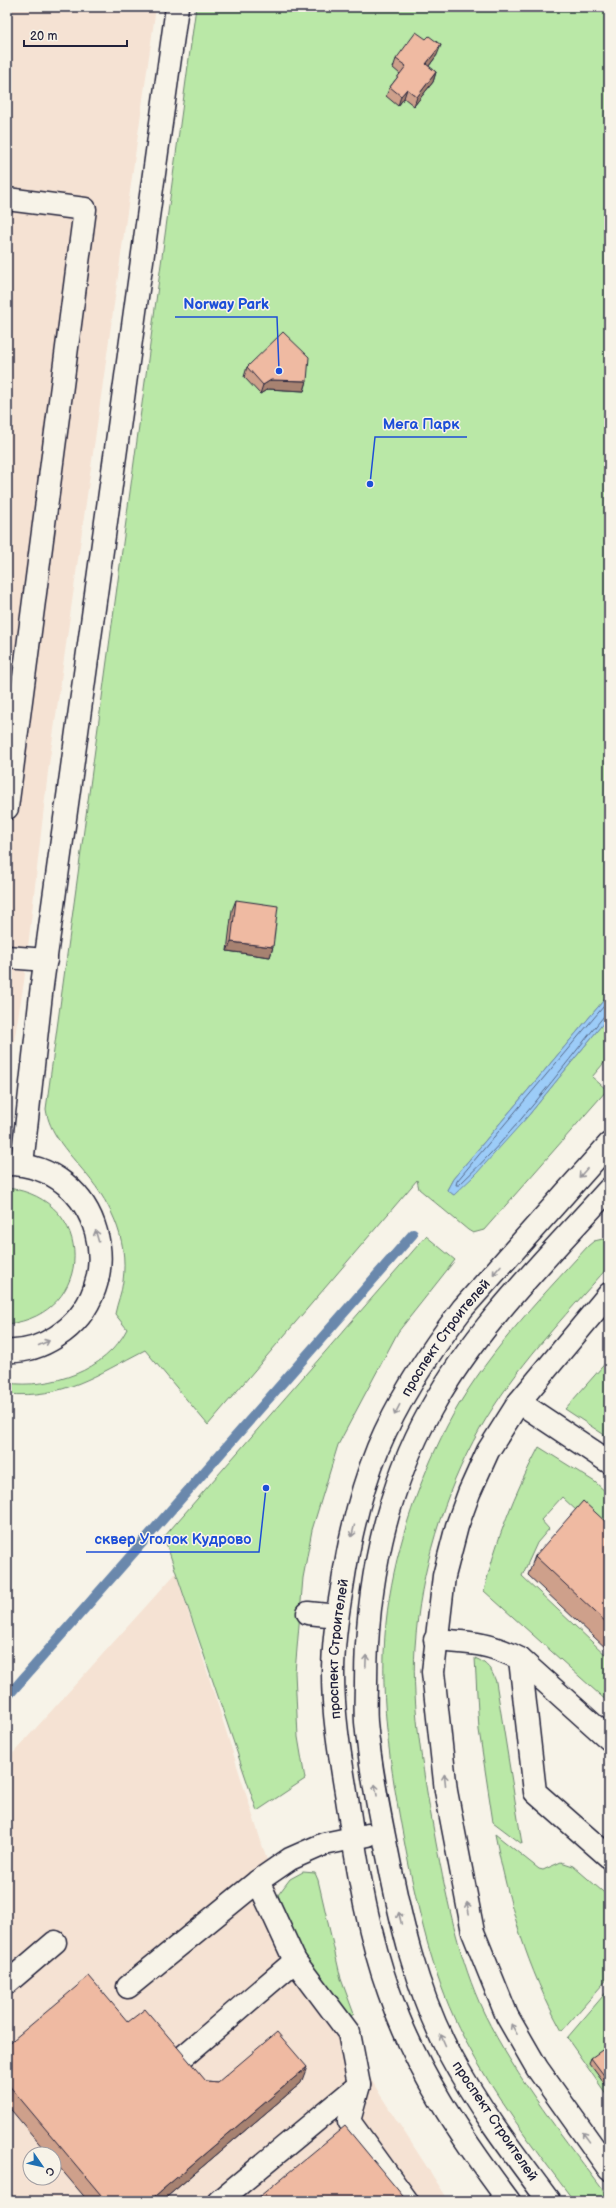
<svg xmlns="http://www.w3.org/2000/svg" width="616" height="2208" font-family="'Balsamiq Sans',sans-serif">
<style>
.built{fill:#f5e2d3;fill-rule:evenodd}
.green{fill:#bae8a7;stroke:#6e8571}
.water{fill:#9cccf8;stroke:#6b88ac}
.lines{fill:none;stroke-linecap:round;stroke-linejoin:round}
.shore{stroke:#536687;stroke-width:1}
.stream{stroke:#6b88ac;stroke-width:10}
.minor-casing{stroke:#22223b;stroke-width:25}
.minor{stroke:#f7f3e8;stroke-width:22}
.wall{fill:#cea08b;stroke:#22223b}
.shaded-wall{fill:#a78271;stroke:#22223b}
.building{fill:#efbaa2;stroke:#22223b}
.oneway{stroke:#97959a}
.labels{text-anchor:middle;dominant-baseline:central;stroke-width:3;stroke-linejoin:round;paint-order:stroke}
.street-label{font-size:14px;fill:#22223b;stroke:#f7f3e8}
.leader{fill:none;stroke:#1d4ed8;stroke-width:1.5}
.callout-dot{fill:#1d4ed8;stroke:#f7f3e8;stroke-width:1.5}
.callout-label{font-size:15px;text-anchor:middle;font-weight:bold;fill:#1d4ed8;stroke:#f7f3e8;stroke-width:3;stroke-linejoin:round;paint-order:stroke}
</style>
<rect width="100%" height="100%" fill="#f7f3e8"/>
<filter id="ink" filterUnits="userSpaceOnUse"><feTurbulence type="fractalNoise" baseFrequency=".025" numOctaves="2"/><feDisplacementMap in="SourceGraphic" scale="8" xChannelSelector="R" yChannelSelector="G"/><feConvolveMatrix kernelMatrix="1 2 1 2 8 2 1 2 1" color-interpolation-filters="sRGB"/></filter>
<g filter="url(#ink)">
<g class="built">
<path d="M7 7H156L48 772 24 982 7 1083Z"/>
<path d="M176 1573 278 1895 307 1973 381 2096 449 2201H7V1760ZM30 2154H54V2178H30Z"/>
</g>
<g class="green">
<path d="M196 7H609V994L453 1179 447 1190 454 1195 528 1116 609 1016V1057L592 1077 607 1090 484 1230 473 1233 468 1230 419 1189 417 1180 208 1425 145 1350C96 1375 64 1399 7 1394V1383C51 1389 106 1371 127 1329L115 1314C117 1303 122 1292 123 1281 129 1237 109 1200 81 1168 66 1150 49 1132 46 1109Z"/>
<path d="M7 1188C97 1198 96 1315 7 1324Z"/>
<path d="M426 1236 455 1260 398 1332 338 1445 312 1530 303 1578 295 1672 298 1737 305 1779 257 1811 164 1537Z"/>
<path d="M603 1239 609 1242V1266C563 1318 515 1368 480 1429 443 1494 420 1572 415 1647 411 1708 425 1782 436 1843 447 1900 459 1960 484 2013 517 2080 565 2139 609 2198V2201H574C535 2149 494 2096 464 2038 435 1983 421 1922 408 1861 393 1784 378 1702 386 1623 393 1555 416 1487 447 1426 482 1358 537 1302 588 1246L594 1241Z"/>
<path d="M609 1359V1438L565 1409Z"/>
<path d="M539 1447 595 1482 609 1495V1541L562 1497 541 1520 549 1529 537 1543 522 1576 609 1658V1703L484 1591C496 1540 514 1494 539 1447Z"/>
<path d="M475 1658C487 1663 492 1670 496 1682L522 1844 493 1822 479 1730Z"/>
<path d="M495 1834 539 1869 543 1870 561 1862 573 1866 609 1897V1977L562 2031C527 1968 509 1905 495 1834Z"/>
<path d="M303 1872 315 1873 318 1880 341 1979 354 2014 348 2018 307 1973 278 1895 290 1879Z"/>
<path d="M609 1989V2098L567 2038Z"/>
</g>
<path class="water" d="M609 994V1016L528 1116 476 1174 454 1195 447 1190 453 1179Z"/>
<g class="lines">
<path class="shore" d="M609 1000 457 1181 456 1185H459C513 1135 558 1073 604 1016L609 1014"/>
<path class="stream" d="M7 1697 413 1234"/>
<defs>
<g id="minor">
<path d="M7 199 85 209 7 808"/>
<path d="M7 957 46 960"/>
<path d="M22 1164 42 985 177 7"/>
<path d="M609 1294 519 1402 488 1451 469 1493 457 1526 444 1576 433 1672 446 1791 473 1932 507 2016 537 2068 609 2169"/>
<path d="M7 1351C24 1352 42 1346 56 1337 134 1287 101 1164 7 1164"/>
<path d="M519 1402 609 1462"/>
<path d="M308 1613 337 1616"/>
<path d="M435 1640C468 1642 491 1643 520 1659L609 1739"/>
<path d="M520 1659 535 1792 609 1857"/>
<path d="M258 1881 295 1961 349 2033 359 2085 349 2121 407 2201"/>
<path d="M7 1983 55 1942"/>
<path d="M128 1987 258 1881 290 1859 324 1844 368 1835"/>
<path d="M184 2056 295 1961"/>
<path d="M219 2201 359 2085"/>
<path id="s1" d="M509 2201C461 2137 415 2069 389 1992 369 1936 359 1877 350 1818 343 1771 333 1723 333 1674 333 1646 337 1616 342 1588 349 1540 360 1492 378 1448 399 1398 430 1351 463 1308L609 1144"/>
<path d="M549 2201C513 2153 476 2104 448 2051 416 1989 401 1923 388 1856 379 1812 370 1767 366 1722 365 1709 366 1695 366 1682 366 1588 385 1491 431 1409 477 1326 546 1259 609 1189"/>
</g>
</defs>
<use href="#minor" class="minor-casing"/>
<use href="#minor" class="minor"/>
</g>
<g class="wall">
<path d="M437 55 429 66 436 72 433 82 414 106 404 98 398 106 386 96 390 87 400 74 393 68 396 59Z"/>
<path d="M247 367 307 381 304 391 268 389 260 394 244 377Z"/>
<path d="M236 900 273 947 270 957 227 951 232 910Z"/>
<path d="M609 1525V1651L528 1575 535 1556Z"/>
<path d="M128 2022 206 2081 218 2082 301 2083 162 2201H88L54 2161V2154H48L7 2105V2045Z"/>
<path d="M609 2053V2090L589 2063 591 2058Z"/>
</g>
<g class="shaded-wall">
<path d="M441 45 437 55 423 74 426 64Z"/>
<path d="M436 72 433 82 414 106 417 97Z"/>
<path d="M407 89 404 98 398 106 401 96Z"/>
<path d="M271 380 307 381 304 391 268 389 260 394 263 385Z"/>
<path d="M231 942 273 947 270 957 227 951Z"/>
<path d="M307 2067 301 2083 162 2201H149Z"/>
</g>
<g class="building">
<path d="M416 32 426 39 429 36 441 45 426 64 436 72 417 97 407 89 401 96 390 87 406 66 396 59Z"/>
<path d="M283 332 309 357 307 381 271 380 263 385 247 367Z"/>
<path d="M236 900 278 906 273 947 231 942Z"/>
<path d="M583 1501 609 1525V1625L535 1556Z"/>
<path d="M89 1976 128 2022 145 2009 206 2081 218 2082 277 2032 307 2067 149 2201H106L7 2083V2045Z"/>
<path d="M605 2048 609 2053V2082L591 2058Z"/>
<path d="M345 2126 407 2201H254Z"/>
</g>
<defs><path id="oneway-shaft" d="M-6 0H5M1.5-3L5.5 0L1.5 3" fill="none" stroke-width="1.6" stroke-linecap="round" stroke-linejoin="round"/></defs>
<g class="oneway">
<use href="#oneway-shaft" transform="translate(583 1173) rotate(132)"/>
<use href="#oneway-shaft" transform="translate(97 1236) rotate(-106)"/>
<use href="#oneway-shaft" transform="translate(497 1270) rotate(131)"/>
<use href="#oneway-shaft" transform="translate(44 1343) rotate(-24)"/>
<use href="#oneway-shaft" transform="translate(397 1410) rotate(117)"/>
<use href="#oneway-shaft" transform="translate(353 1531) rotate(104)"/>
<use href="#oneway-shaft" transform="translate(366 1661) rotate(-88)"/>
<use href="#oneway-shaft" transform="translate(445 1780) rotate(-96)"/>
<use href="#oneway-shaft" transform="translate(376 1790) rotate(-100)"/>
<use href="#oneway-shaft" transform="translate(468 1908) rotate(-101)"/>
<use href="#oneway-shaft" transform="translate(400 1918) rotate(-103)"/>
<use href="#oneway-shaft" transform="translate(514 2029) rotate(-120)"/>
<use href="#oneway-shaft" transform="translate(443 2040) rotate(-114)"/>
<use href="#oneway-shaft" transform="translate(586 2137) rotate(-126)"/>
</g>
</g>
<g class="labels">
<g class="street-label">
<text stroke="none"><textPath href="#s1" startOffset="927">проспект Строителей</textPath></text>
<text stroke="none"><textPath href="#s1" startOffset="591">проспект Строителей</textPath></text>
<text transform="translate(495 2121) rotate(56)">проспект Строителей</text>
</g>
</g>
<path class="leader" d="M279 371L277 317H175M370 484L375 437H467M266 1488L259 1552H86"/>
<g class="callout-dot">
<circle cx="279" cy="371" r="4"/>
<circle cx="370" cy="484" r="4"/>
<circle cx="266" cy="1488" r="4"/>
</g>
<g class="callout-label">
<text x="226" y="309">Norway Park</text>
<text x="421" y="429">Мега Парк</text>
<text x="173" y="1544">сквер Уголок Кудрово</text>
</g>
<rect width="616" height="2208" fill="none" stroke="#f7f3e8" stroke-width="24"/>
<rect x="12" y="12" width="592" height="2184" fill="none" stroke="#22223b" stroke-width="1.5" filter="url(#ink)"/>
<g transform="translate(42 2166) rotate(124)"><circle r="19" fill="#f7f3e8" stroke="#a29fa3"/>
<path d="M0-3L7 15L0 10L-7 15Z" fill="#1f6fb2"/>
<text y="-6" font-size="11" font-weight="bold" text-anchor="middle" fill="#22223b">С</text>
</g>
<path d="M24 40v6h103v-6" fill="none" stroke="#22223b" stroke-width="2"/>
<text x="30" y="40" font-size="12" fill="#22223b" stroke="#f7f3e8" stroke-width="3" paint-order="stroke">20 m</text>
</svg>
